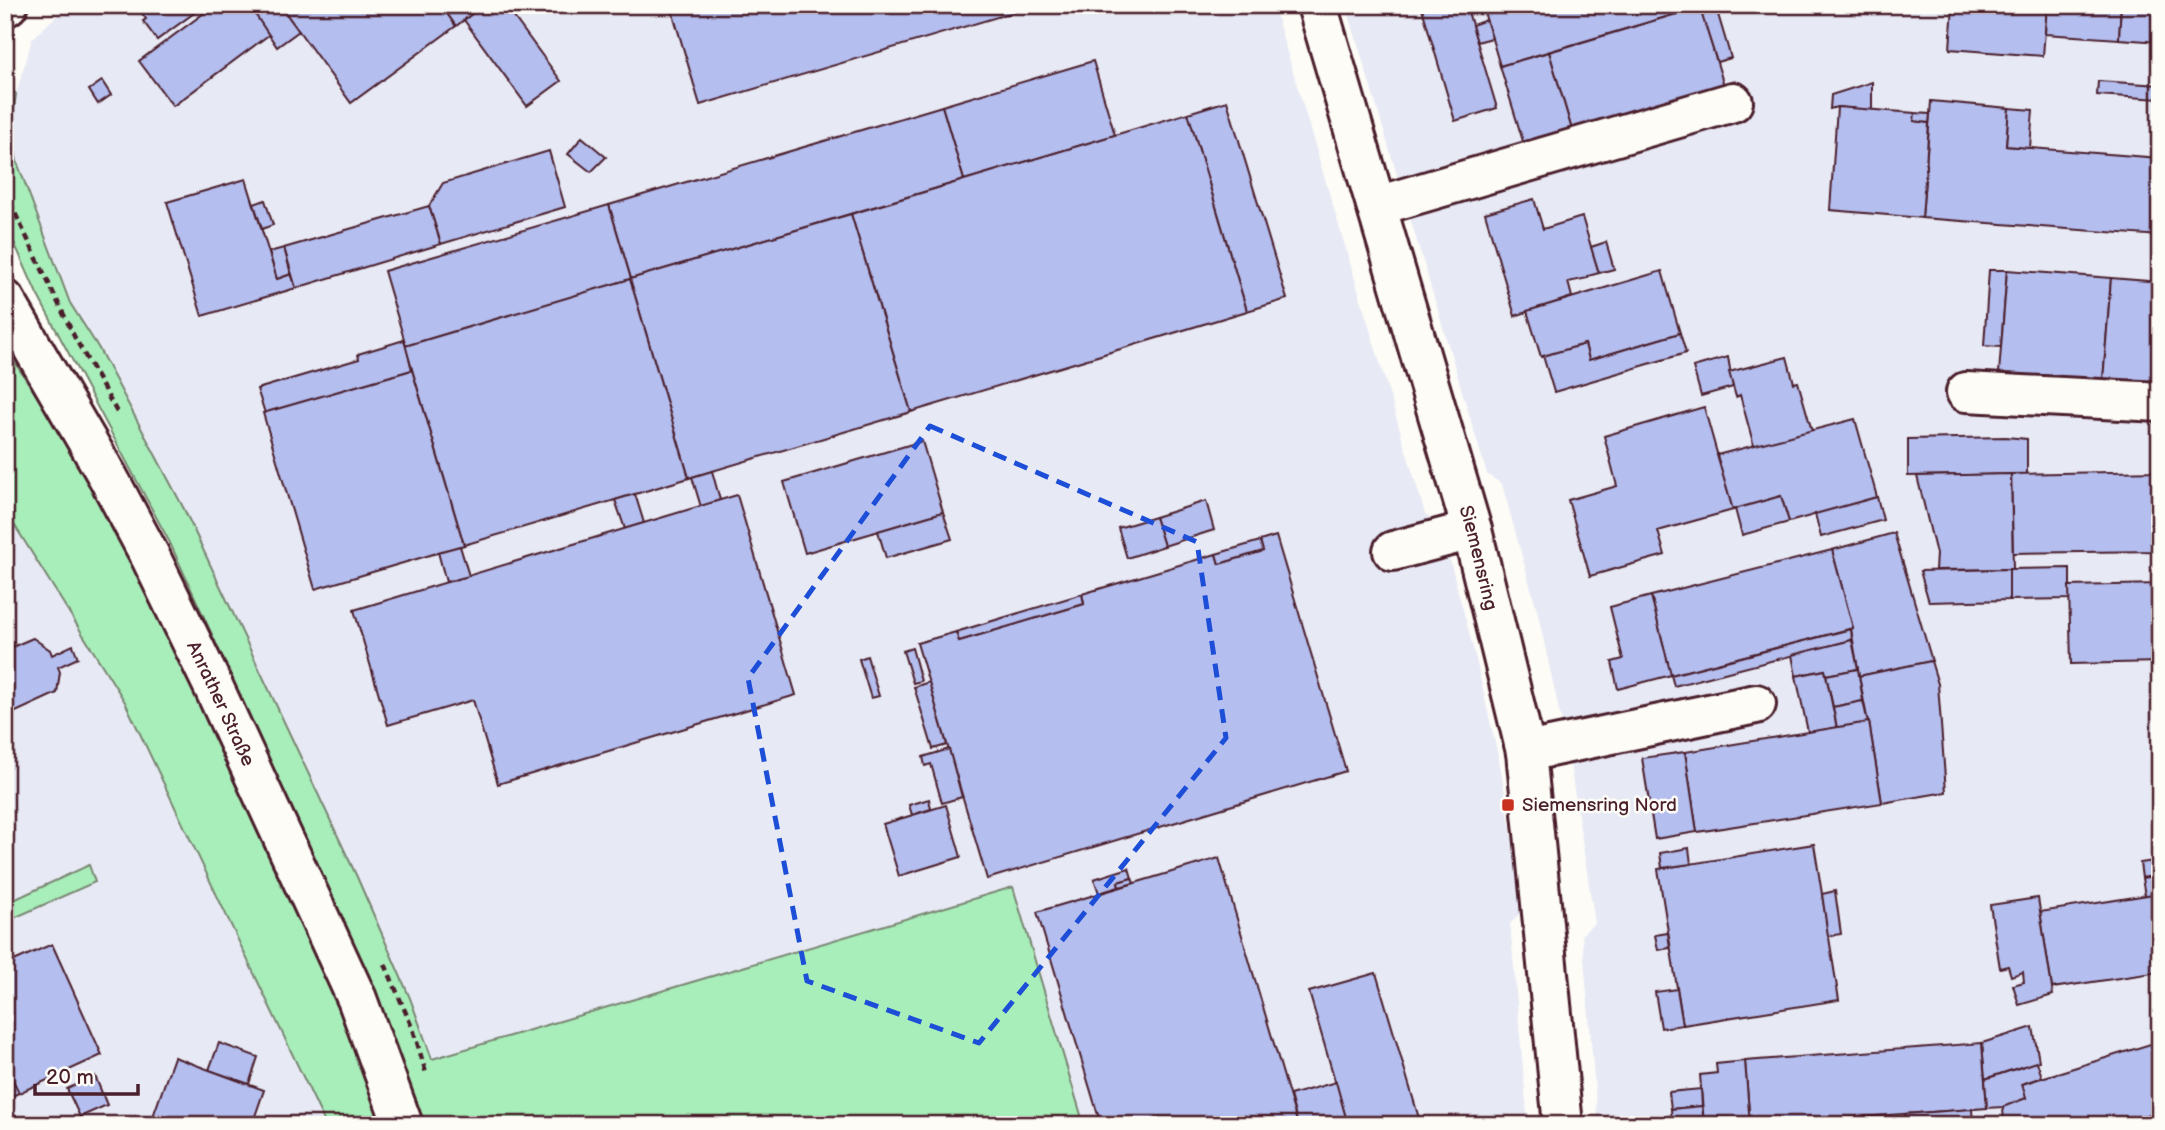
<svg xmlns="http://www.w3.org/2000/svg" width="2165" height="1130" font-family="'Balsamiq Sans',sans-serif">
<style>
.built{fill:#e7e9f5}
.green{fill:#a8eeba;stroke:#798672;stroke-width:2}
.building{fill:#b4beef;stroke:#4a1f2b;stroke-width:2}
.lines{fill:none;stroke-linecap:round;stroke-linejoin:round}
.minor-casing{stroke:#4a1f2b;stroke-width:44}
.path{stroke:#4a1f2b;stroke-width:4.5;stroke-dasharray:7 5;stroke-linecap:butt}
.minor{stroke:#fdfcf7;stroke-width:38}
.marked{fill:none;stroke:#1d4ed8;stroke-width:5;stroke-dasharray:14 9;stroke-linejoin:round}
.poi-dot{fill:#c8321e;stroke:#fdfcf7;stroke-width:2.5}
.labels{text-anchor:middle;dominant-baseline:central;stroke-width:5;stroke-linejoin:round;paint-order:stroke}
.street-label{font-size:19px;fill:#4a1f2b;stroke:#fdfcf7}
.poi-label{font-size:19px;fill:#4a1f2b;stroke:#fdfcf7;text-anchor:start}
</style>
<rect width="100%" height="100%" fill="#fdfcf7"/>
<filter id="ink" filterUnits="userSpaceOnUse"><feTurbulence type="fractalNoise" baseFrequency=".0143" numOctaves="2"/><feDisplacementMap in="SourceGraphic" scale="14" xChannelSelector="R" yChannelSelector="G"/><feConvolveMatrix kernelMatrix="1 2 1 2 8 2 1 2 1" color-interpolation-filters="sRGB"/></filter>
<g filter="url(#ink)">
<g class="built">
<path d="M68 5H1273L1425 514 1440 523 1475 655 1500 765 1524 909 1510 924 1528 1125H1084L1013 887 432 1059 410 998 357 877 184 509 98 347 70 303 17 162 11 129 16 94 32 39Z"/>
<path d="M1346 5H2160V1125H1598L1582 934 1595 923 1568 751 1537 610 1502 484 1487 474Z"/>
<path d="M5 510 125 702 326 1125H5V922L95 881 88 865 5 904Z"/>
</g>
<g class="green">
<path d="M5 85 16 94 11 129 17 162 70 303 98 347 184 509 357 877 410 998 432 1059 1013 887 1084 1125H421L415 1099 352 940 170 543 37 294 5 222Z"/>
<path d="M5 348 93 480 182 659 357 1043 387 1125H326L125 702 5 510Z"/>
<path d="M89 865 95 882 5 922V904Z"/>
</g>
<g class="building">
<path d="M136 5H205L157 40 143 21 146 19Z"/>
<path d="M215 5H249L270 34 173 106 139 61Z"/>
<path d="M249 5H280L299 31 277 47Z"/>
<path d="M280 5H441L456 26 351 103Z"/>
<path d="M441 5H484L456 26Z"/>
<path d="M484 5H505L561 81 527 106 464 20Z"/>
<path d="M676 5H1038L700 105 671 7Z"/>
<path d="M1421 5H1466L1497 108 1455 121Z"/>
<path d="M1482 5H1700V7L1500 66Z"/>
<path d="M1953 5H2047L2043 56 1950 49Z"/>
<path d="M2047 5H2121L2119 39 2045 34Z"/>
<path d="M2121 5H2160V42L2119 39Z"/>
<path d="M1700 7 1726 92 1574 137 1549 52Z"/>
<path d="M1717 11 1731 58 1717 62 1702 15Z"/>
<path d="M1486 20 1492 38 1477 42 1472 25Z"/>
<path d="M1549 52 1574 137 1526 151 1500 66Z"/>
<path d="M1093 61 1115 135 964 180 942 106Z"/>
<path d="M102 81 111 95 98 104 89 90Z"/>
<path d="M2098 81 2160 85V99L2097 95Z"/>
<path d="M1872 82V108L1869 110 1837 107 1830 109 1831 95Z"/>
<path d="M1227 101 1287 299 1247 311 1188 113Z"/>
<path d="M1931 101 2009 108 2006 146 2160 158V236L1922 218Z"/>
<path d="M942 106 964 180 631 279 609 205Z"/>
<path d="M1837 107 1915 113 1914 121 1929 123 1922 218 1830 210Z"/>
<path d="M2009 108 2033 110 2030 148 2006 146Z"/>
<path d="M1188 113 1247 311 911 412 851 214Z"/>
<path d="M1915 113 1930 114 1929 123 1914 121Z"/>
<path d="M582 137 606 157 591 172 568 154Z"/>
<path d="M549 151 565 207 441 244 429 206 443 183Z"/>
<path d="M246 179 277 279 291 274 296 288 202 316 167 202Z"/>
<path d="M1534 199 1543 229 1582 217 1599 273 1588 276V278L1568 282 1572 297 1515 316 1485 213Z"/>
<path d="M265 200 273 225 262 229 254 204Z"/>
<path d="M609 205 631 279 406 346 384 271Z"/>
<path d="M429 206 441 244 296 288 284 248Z"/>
<path d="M851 214 911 412 689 478 630 279Z"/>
<path d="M1606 242 1614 269 1599 273 1591 247Z"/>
<path d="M284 248 291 274 277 279 269 252Z"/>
<path d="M1989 270H2007L2001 347 1984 346Z"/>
<path d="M2007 270 2111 278 2103 381 1999 373Z"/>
<path d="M1662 271 1680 333 1589 360 1585 344 1541 357 1527 311Z"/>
<path d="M2111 278 2160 282V386L2103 381Z"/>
<path d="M630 279 689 478 464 545 405 346Z"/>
<path d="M1680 333 1686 353 1554 392 1543 356 1585 344 1589 360Z"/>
<path d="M404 340 412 370 265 413 257 389 359 359 358 354Z"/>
<path d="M1728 357 1733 387 1701 396 1693 367Z"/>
<path d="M1787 357 1794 383 1798 382 1812 431 1754 446 1740 395 1736 397 1729 372Z"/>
<path d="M412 370 464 545 315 589 263 413Z"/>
<path d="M1704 407 1733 510 1658 531 1665 555 1590 576 1568 500 1617 486 1604 436Z"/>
<path d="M1855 419 1877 497 1789 522 1781 496 1733 510 1717 455Z"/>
<path d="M2006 437 2027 439V474L1908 476V439Z"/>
<path d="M922 441 943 512 805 553 784 482Z"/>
<path d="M712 471 720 500 701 507 692 477Z"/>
<path d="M2160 471V551L2013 553 2011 474Z"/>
<path d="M2011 474 2013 569 1935 570 1936 554 1917 476Z"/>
<path d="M635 494 644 523 625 529 615 500Z"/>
<path d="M737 495 796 695 498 784 473 700 388 725 354 610Z"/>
<path d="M1781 496 1789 522 1742 535 1735 509Z"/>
<path d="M1877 497 1883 520 1821 537 1815 514Z"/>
<path d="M1206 501 1214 530 1164 546 1155 517Z"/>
<path d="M943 512 952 539 886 558 878 531Z"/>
<path d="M1155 517 1164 546 1127 558 1118 528Z"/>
<path d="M1894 533 1932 661 1859 676 1851 629 1853 628 1832 550Z"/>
<path d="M1276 536 1346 771 987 879 917 643 956 632 959 641 1084 604 1082 594 1216 554 1219 564 1263 551 1260 541Z"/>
<path d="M1260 541 1263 551 1219 564 1216 554Z"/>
<path d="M460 546 469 576 446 582 438 552Z"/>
<path d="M1832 550 1853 628 1671 675 1651 596Z"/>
<path d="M2070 568V599L2009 600V569Z"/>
<path d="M2009 569V600L1929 602 1920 571Z"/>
<path d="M2160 584V662L2071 664 2069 586Z"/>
<path d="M1082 594 1084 604 959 641 956 632Z"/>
<path d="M1651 596 1671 675 1618 689 1612 662 1623 659 1610 607Z"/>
<path d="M1851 629 1852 640 1674 686 1671 675Z"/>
<path d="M33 638 50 650 52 655 73 645 78 658 58 667 60 672 57 693 5 717V650Z"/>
<path d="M1852 640 1858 669 1826 675 1825 670 1796 676 1792 655Z"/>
<path d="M912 648 921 681 913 683 903 651Z"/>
<path d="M867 656 879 696 871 698 859 659Z"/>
<path d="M1931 661 1938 684 1946 792 1882 803 1869 722 1868 723 1859 676Z"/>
<path d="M1858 669 1863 701 1833 707 1826 675Z"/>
<path d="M1825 670 1837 728 1808 732 1796 676Z"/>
<path d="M929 682 947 745 933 749 914 687Z"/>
<path d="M1863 701 1868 723 1837 728 1833 707Z"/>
<path d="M1869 722 1882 803 1697 832 1685 752Z"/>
<path d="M949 749 962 797 942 803 931 764 925 766 923 757Z"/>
<path d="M1685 752 1697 832 1655 839 1642 758Z"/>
<path d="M929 799 931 809 912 815 909 805Z"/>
<path d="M946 805 961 857 899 876 883 824Z"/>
<path d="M1814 844 1839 1000 1683 1025 1658 869Z"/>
<path d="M1689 848 1691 864 1662 868 1660 853Z"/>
<path d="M1219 858 1298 1125H1101L1037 912Z"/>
<path d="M2160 860V875L2142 878 2140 863Z"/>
<path d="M1129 868 1132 878 1118 882 1119 887 1099 893 1094 879Z"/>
<path d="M2160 875V893L2145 896 2142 878Z"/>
<path d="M1132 878 1134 883 1119 887 1118 882Z"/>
<path d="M1835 891 1841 934 1828 936 1822 894Z"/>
<path d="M2160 893V972L2052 988 2040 912Z"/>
<path d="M2038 898 2053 995 2019 1005 2013 985 2024 982 2023 972 2011 976 2008 966 2000 968 1990 905Z"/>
<path d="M1668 933 1670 948 1658 950 1655 935Z"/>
<path d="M52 944 102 1055 19 1093 5 1064V965Z"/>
<path d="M1376 973 1421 1125H1348L1309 992Z"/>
<path d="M1677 989 1683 1025 1661 1028 1655 992Z"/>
<path d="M2033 1027 2039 1061 1985 1079 1982 1043Z"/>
<path d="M2160 1041V1111L2115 1125H2004L2003 1106 2026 1098 2022 1084Z"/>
<path d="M219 1043 258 1057 249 1084 209 1070Z"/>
<path d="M1982 1043 1987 1108 1750 1125 1745 1061Z"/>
<path d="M174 1057 264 1090 252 1125H150Z"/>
<path d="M1745 1061 1750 1125H1704L1700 1075 1717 1073 1716 1064Z"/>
<path d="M2037 1062 2042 1077 2022 1084 2026 1098 2003 1107 1987 1108 1985 1079Z"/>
<path d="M6 1066 19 1093 5 1099V1067Z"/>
<path d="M95 1076 107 1105 80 1117 67 1089Z"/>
<path d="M1336 1082 1348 1125H1298L1290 1095Z"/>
<path d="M1701 1089 1702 1106 1671 1109 1669 1092Z"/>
<path d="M1702 1106 1704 1125H1672L1671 1109Z"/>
<path d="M1972 1109 1973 1125H1906L1905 1114Z"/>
</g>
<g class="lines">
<defs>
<g id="minor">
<path id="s1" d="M1317 5 1472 530 1526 752 1563 1125"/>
<path d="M5 7 8 5"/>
<path d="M1377 206 1733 102"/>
<path id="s2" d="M5 300 108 477 150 556 214 688 357 999 403 1125"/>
<path d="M1966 392 2160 402"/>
<path d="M1393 551 1472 530"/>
<path d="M1526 752 1756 704"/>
</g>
</defs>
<use href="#minor" class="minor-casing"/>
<g class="path">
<path d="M5 192 75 338 118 414"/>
<path d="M385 964 414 1032 426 1073"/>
</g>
<use href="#minor" class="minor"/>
</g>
</g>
<path class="marked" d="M930 426 1197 542 1226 738 979 1043 807 981 748 678Z"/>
<rect class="poi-dot" x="1501" y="798" width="14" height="14" rx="3.5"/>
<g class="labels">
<g class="street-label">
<text stroke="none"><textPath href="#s1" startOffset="576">Siemensring</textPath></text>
<text stroke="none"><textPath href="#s2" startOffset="458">Anrather Straße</textPath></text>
</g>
<g class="poi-label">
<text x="1522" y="805">Siemensring Nord</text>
</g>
</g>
<rect width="2165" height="1130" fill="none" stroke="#fdfcf7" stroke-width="28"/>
<rect x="14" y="14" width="2137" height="1102" fill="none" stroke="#4a1f2b" stroke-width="2.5" filter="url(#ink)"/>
<path d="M35 1084v10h103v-10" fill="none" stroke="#4a1f2b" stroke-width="3.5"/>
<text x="46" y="1084" font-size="21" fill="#4a1f2b" stroke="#fdfcf7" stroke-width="5" paint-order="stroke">20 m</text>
</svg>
